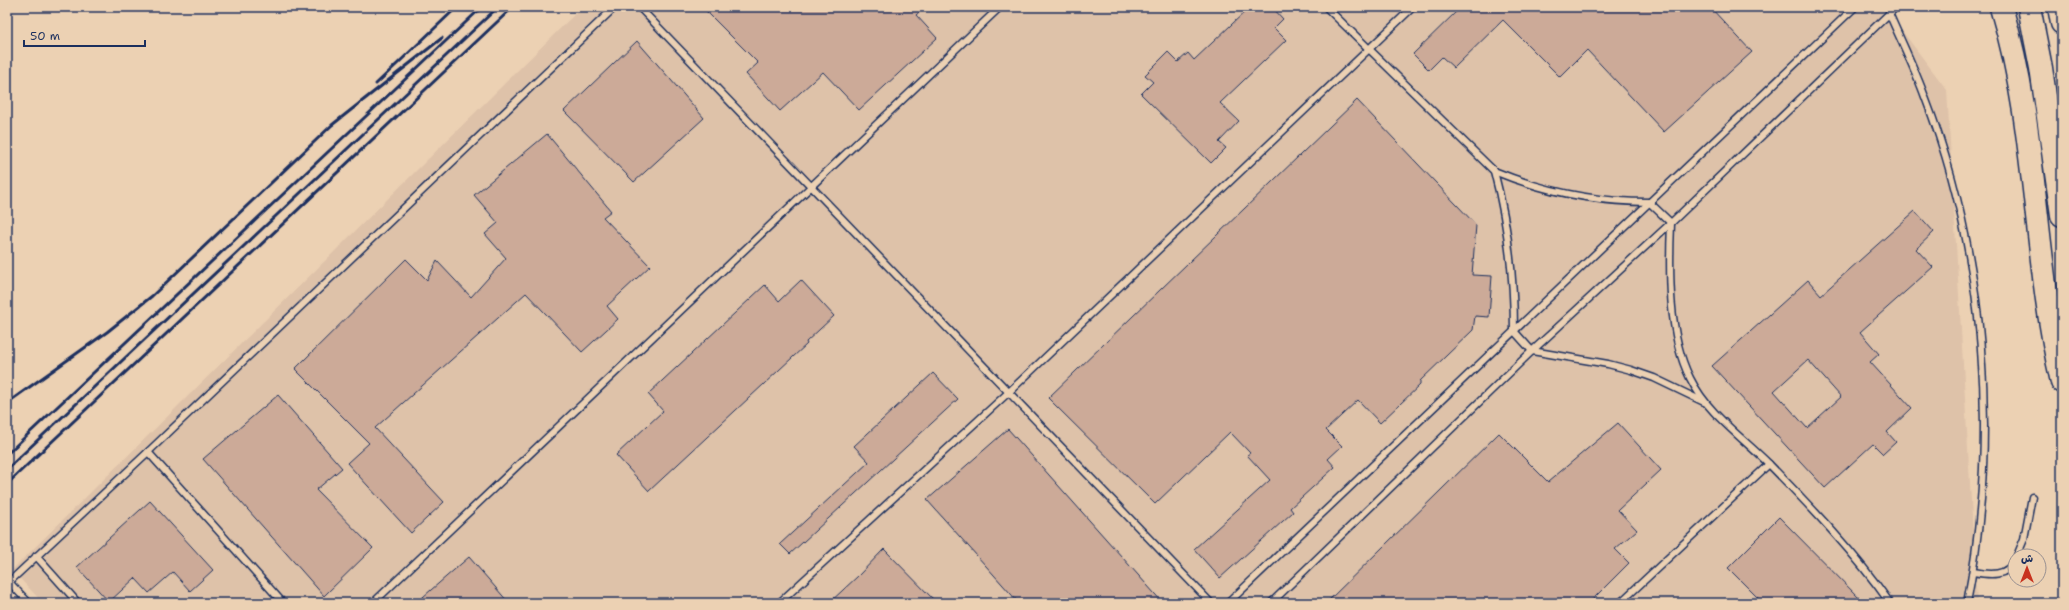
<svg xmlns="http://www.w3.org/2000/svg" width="2069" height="610" font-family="'Shantell Sans','Playpen Sans Arabic',sans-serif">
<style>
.built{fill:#dec2a9}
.building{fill:#ccaa98;stroke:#1b2f5e;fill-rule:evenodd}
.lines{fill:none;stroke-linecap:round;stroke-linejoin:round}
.lane-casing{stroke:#1b2f5e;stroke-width:9}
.highway-casing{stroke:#1b2f5e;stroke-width:25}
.lane{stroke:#ecd1b3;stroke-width:6}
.highway{stroke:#ecd1b3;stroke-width:22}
.rail{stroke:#1b2f5e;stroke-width:3}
</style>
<rect width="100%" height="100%" fill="#ecd1b3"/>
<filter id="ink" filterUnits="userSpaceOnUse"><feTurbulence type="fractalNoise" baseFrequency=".025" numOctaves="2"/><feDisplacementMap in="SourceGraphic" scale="8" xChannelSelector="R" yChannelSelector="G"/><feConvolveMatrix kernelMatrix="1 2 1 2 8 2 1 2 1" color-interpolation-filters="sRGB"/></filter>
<g filter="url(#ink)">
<path class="built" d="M582 7H1884L1947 90 1977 603H43L12 570Z"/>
<g class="building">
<path d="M702 7H925L916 15 937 38 859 110 823 72 780 111 746 74 758 63Z"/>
<path d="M1250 7H1272L1283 19 1274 28 1286 40 1220 103 1239 121 1219 142 1226 148 1211 163 1141 94 1153 82 1145 75 1168 52 1178 62 1188 53 1194 60Z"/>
<path d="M1461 7H1710L1752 52 1664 132 1587 50 1560 77 1503 20 1454 68 1442 57 1429 70 1413 54Z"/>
<path d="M637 41 704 118 634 182 564 111Z"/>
<path d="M1357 100 1476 225 1472 275 1492 276 1489 317 1475 316 1473 330 1420 381V385L1380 423 1358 400 1326 430 1342 446 1328 459 1335 467 1290 508 1293 512 1220 578 1194 549 1270 480 1247 455 1250 453 1230 432 1155 504 1048 398Z"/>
<path d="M547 134 611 211 603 217 650 266 607 306 618 319 582 352 526 293 375 428 444 502 411 533 347 463 369 443 295 369 406 259 427 280 437 261 471 297 506 258 485 234 498 223 474 195Z"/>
<path d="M1915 211 1934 232 1916 249 1933 267 1860 332 1879 354 1870 362 1912 408 1887 432 1896 442 1883 454 1873 444 1825 488 1712 366 1808 280 1821 295ZM1808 360 1841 397 1807 428 1774 391Z"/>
<path d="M801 280 834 316 806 342 807 344 649 491 616 455 663 411 648 394 765 285 779 301Z"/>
<path d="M933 373 958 399 790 554 780 544 869 462 854 446Z"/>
<path d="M278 395 342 468 316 490 373 548 324 596 203 459Z"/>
<path d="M1618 423 1661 470 1618 510 1637 530 1615 549 1629 563 1589 603H1326L1499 433 1548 482Z"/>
<path d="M1008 429 1163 603H1019L927 500Z"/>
<path d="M150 501 213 570 190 591 173 572 149 593 135 578 109 602 77 567Z"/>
<path d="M1779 517 1864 603H1763L1728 568Z"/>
<path d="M884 549 937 603H829L858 576Z"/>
<path d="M469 557 509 603H416Z"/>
</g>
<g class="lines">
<defs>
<g id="lane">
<path d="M639 7 1211 603"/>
<path d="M1326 7 1494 171C1545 192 1594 202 1649 202L1671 223C1669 270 1668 335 1690 378 1707 413 1742 437 1769 464 1812 508 1855 553 1890 603"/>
<path d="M1889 13C1901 41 1915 69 1925 97 1986 255 1999 437 1967 603"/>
<path d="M1494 171C1508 224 1514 276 1514 331L1532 351 1608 364 1631 370 1654 378 1704 402"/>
<path d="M148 452 283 603"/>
<path d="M36 556 78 603"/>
<path d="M2017 556 2024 539 2032 497"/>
<path d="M1973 572C1990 575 2007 577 2015 560"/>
<path d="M9 582 29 603"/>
<path d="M7 584 148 452 615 7"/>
<path d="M373 603 1000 7"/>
<path d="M779 603 1009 392 1413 7"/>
<path d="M1228 603 1855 7"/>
<path d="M1271 603 1532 351 1671 223 1896 7"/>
<path d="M1620 603 1769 464"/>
</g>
<g id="highway">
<path d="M2001 7C2038 129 2033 258 2062 382"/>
<path d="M2029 7 2041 68 2062 215"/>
<path d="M2059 7 2062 23"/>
</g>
</defs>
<use href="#lane" class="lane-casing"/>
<use href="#highway" class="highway-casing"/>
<use href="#lane" class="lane"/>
<use href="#highway" class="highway"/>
<g class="rail">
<path d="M376 84 457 7"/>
<path d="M7 403 107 332 152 296 332 125 442 38"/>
<path d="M7 454 482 7"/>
<path d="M7 469 498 7"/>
<path d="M7 484 513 7"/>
</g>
</g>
</g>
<rect width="2069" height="610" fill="none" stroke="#ecd1b3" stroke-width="24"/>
<rect x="12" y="12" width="2045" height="586" fill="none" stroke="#1b2f5e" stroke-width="1.5" filter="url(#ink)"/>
<g transform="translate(2027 568)"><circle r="19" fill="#ecd1b3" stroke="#989091"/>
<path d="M0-3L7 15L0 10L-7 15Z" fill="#c8321e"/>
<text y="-6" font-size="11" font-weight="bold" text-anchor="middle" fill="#1b2f5e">ش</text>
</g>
<path d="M24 40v6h121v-6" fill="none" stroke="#1b2f5e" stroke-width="2"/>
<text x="30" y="40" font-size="12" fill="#1b2f5e" stroke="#ecd1b3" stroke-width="3" paint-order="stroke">50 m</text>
</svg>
